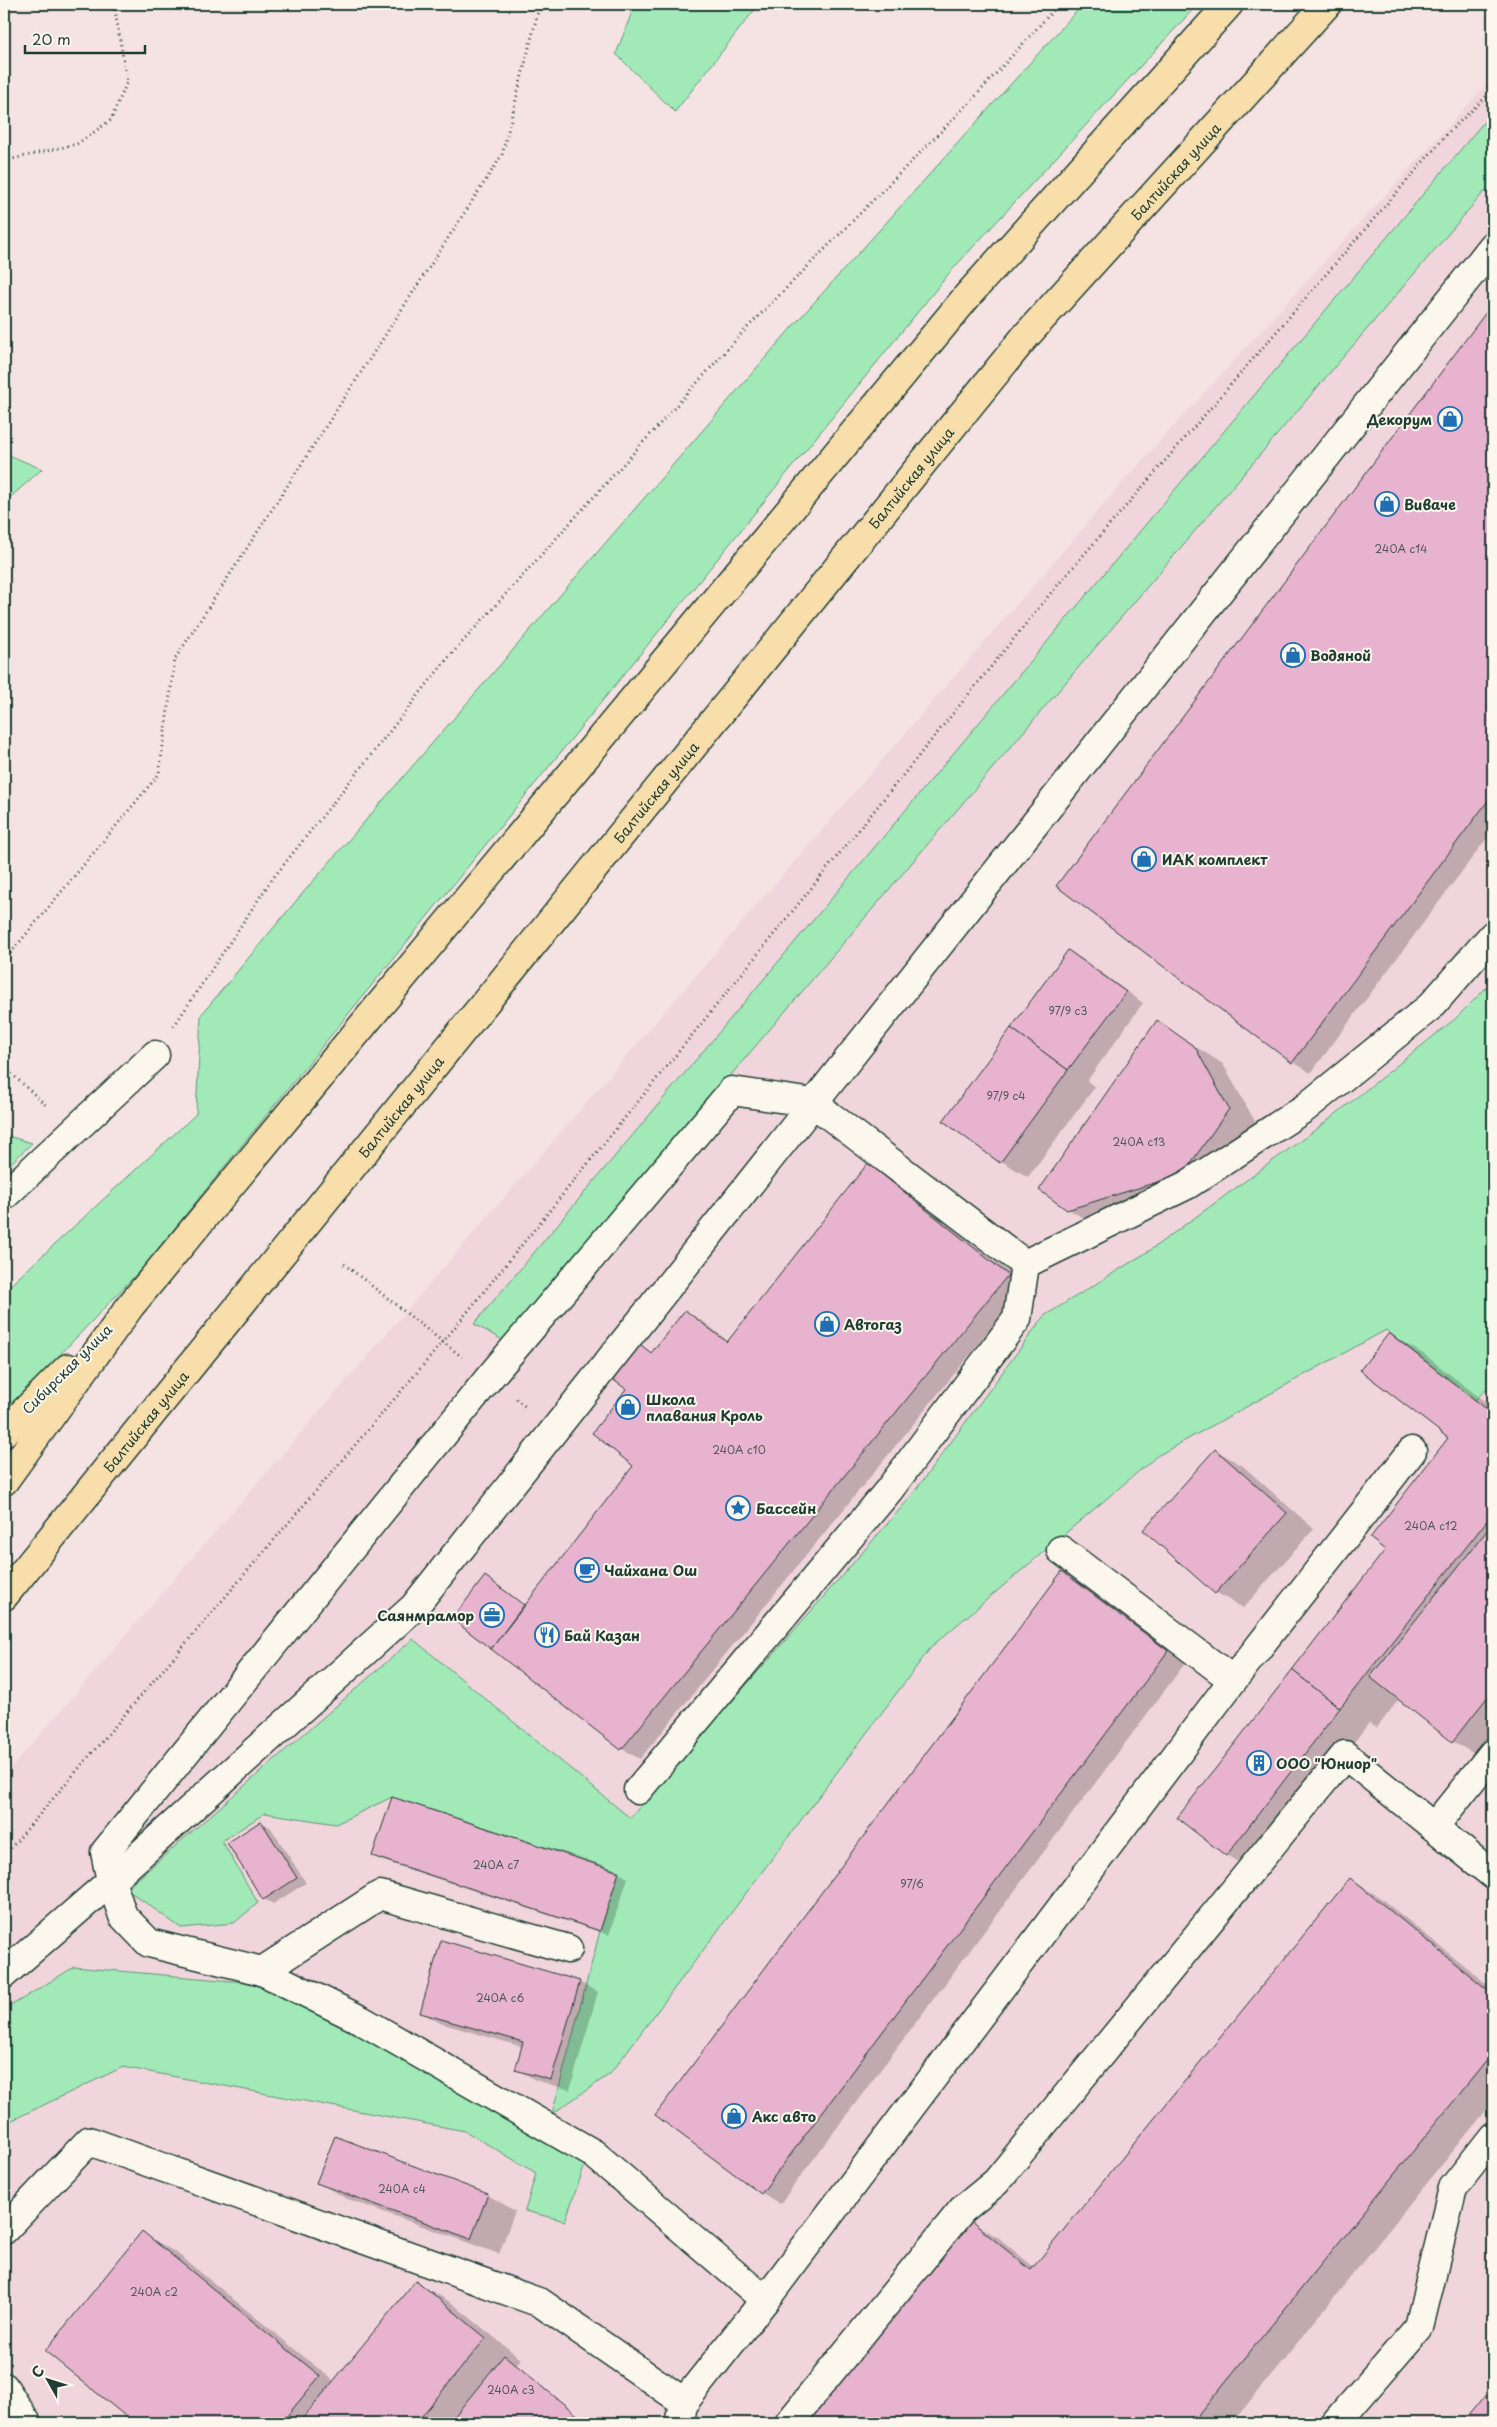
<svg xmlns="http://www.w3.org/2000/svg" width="1497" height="2427" font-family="'Playpen Sans',sans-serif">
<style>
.built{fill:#f1d5dd}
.green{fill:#a1eab8;stroke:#609476}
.shadow{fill:#0003}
.building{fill:#e8b3ce;stroke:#1f3d34}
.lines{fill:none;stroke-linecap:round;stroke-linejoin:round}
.minor-casing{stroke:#1f3d34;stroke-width:31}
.major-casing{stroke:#1f3d34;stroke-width:31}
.path{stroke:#1f3d34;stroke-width:3;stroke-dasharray:1 4;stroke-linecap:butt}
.minor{stroke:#fbf7ec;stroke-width:28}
.major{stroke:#f8deab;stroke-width:28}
.labels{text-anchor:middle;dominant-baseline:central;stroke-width:4;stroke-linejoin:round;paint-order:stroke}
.number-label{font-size:11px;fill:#515a5a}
.street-label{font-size:14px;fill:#1f3d34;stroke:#fbf7ec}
.poi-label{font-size:14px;font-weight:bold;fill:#1f3d34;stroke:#fbf7ec;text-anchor:start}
</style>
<rect width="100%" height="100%" fill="#f5e3e3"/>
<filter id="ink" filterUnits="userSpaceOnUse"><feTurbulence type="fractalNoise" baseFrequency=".02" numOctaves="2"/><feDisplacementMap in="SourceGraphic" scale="10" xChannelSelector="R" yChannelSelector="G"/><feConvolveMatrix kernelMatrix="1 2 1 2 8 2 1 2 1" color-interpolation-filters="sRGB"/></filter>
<g filter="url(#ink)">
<path class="built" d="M1493 77V981L1455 1019 1322 1125 1214 1203 1386 1330 1475 1400 1493 1383V2423H4V1776L1120 485Z"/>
<g class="green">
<path d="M635 4H759L675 112 616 54Z"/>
<path d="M1083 4H1198L951 271 144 1266 4 1414V1291L196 1114 201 1015 296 901 792 327Z"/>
<path d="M1493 111V192H1484L504 1341 474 1324Z"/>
<path d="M4 453 42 469 4 503Z"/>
<path d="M1493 981V1383L1475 1400 1386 1330 1157 1456 932 1646 610 2074 552 2114 600 1931 619 1871 392 1797 336 1824 265 1813 222 1841 258 1903 234 1923 181 1928 126 1889 413 1639 630 1818 909 1499 1044 1316 1149 1251 1322 1125 1455 1019Z"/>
<path d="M4 1135 32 1143 4 1170Z"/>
<path d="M74 1967 266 1984 587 2159 565 2221 525 2211 536 2173 465 2131 123 2067 4 2124V2010Z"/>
</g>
<g class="shadow">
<path d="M1493 305V830L1311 1073 1293 1062 1058 886Z"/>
<path d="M1069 951 1087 962 1143 1003 1087 1081 1095 1087 1028 1177 1001 1161Z"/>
<path d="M1157 1022 1223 1064 1257 1125 1211 1190 1096 1225 1068 1209Z"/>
<path d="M869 1164 887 1175 1026 1286 640 1759 622 1749 454 1619 485 1577 526 1606 635 1465 627 1389 640 1346 653 1353 685 1311 704 1322 729 1342Z"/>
<path d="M1389 1334 1425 1355 1493 1408V1756L1488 1762 1452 1741 1399 1699 1377 1728 1369 1723 1254 1871 1226 1855 1387 1550 1450 1438Z"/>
<path d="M1215 1450 1243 1466 1314 1529 1243 1608 1215 1592Z"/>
<path d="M1063 1573 1081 1584 1186 1662 780 2204 762 2193Z"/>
<path d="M262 1822 271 1828 306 1883 273 1904 264 1899Z"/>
<path d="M374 1856 619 1873 628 1878 609 1935 383 1861Z"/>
<path d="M1351 1880 1378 1896 1493 1989V2102L1232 2423H807L971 2222 999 2238 1035 2268Z"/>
<path d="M579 1982 598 1992 570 2090 535 2080 517 2069 523 2047 440 2023 421 2012Z"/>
<path d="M317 2182 488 2195 515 2211 499 2254 345 2198Z"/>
<path d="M143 2233 178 2254 335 2382 416 2282 452 2303 521 2359 516 2365 588 2423H136L47 2350Z"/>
<path d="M1493 2387V2423H1464Z"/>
</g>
<g class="building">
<path d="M1493 303V794L1292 1063 1056 886Z"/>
<path d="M1068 950 1126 992 1068 1070 1011 1028Z"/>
<path d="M1157 1020 1195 1047 1229 1109 1183 1174 1067 1210 1039 1190Z"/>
<path d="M1011 1028 1068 1070 1000 1163 943 1121Z"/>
<path d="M868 1163 1008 1275 621 1750 491 1649 633 1466 592 1433 626 1389 612 1379 640 1344 651 1353 685 1310 727 1342Z"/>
<path d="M1389 1333 1493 1414V1513L1340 1708 1292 1670 1385 1550 1370 1538 1448 1438 1360 1370Z"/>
<path d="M1215 1449 1287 1513 1215 1594 1143 1530Z"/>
<path d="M1493 1523V1690L1452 1742 1370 1677Z"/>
<path d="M1062 1571 1168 1651 761 2194 655 2115Z"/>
<path d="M485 1576 524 1605 491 1649 452 1619Z"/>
<path d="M1292 1670 1340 1708 1226 1856 1177 1818Z"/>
<path d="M392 1797 619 1872 600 1931 372 1856Z"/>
<path d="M261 1821 297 1878 263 1900 227 1843Z"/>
<path d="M1350 1878 1493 1994V2053L1192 2423H806L971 2221 1031 2270Z"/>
<path d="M441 1940 580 1981 551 2080 515 2070 523 2042 420 2013Z"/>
<path d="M335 2136 488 2194 471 2239 316 2183Z"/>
<path d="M142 2231 320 2376 281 2423H134L45 2351Z"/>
<path d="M416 2280 486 2338 416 2423H299Z"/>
<path d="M504 2355 587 2423H449Z"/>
<path d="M1493 2385V2423H1462Z"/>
</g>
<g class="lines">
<defs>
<g id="minor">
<path d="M4 1196 155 1055"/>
<path d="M1061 1550 1233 1680"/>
<path d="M638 1790 889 1490 1017 1319 1025 1264"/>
<path d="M1434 1827 1493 1753"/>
<path d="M568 1949 380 1895 262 1971 149 1943 123 1916 111 1881 105 1852 489 1378 732 1091 813 1103 1025 1264 1187 1185 1305 1108 1431 1006 1493 935"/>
<path d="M262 1971 361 2020 594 2154 765 2300"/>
<path d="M4 1974 111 1881 414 1607 1493 246"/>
<path d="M4 2230 89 2141 541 2303 684 2402 679 2423"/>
<path d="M4 2387 27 2423"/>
<path d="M684 2402 765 2300 1233 1680 1412 1451"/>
<path d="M789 2423 962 2210 996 2182 1345 1755 1493 1875"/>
<path d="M1336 2423 1419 2327 1453 2188 1493 2137"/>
</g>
<g id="major">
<path d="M4 1432 68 1368"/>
<path d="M4 1481 131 1305 969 294 1229 4"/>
<path id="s1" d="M4 1596 1024 338 1327 4"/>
</g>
</defs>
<use href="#minor" class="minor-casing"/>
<use href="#major" class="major-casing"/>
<g class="path">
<path d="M4 161 77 144 111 120 127 82 114 4"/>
<path d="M4 961 159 774 175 659 502 155 540 4"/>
<path d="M174 1026 270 882 448 658 743 332 971 101 1059 4"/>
<path d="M4 1067 48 1107"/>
<path d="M344 1264 462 1357"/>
<path d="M516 1399 527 1408"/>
<path d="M4 1856 443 1342 1050 594 1449 132 1493 90"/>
</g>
<use href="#minor" class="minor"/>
<use href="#major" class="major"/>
</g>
</g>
<defs>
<symbol id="shop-ring" viewBox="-11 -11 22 22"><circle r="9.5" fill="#fbf7ec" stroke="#1f6fb2" stroke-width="1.5"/><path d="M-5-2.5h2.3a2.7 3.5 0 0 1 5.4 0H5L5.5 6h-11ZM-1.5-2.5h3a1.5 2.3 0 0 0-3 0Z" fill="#1f6fb2"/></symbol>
<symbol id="sight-ring" viewBox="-11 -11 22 22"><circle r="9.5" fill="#fbf7ec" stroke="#1f6fb2" stroke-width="1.5"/><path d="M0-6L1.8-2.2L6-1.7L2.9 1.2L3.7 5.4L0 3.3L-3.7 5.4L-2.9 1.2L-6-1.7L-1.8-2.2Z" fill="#1f6fb2"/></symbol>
<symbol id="cafe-ring" viewBox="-11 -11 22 22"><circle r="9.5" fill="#fbf7ec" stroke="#1f6fb2" stroke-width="1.5"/><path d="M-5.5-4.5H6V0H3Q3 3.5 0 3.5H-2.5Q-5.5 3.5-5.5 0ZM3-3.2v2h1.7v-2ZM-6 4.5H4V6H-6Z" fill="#1f6fb2"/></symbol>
<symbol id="office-ring" viewBox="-11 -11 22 22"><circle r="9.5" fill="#fbf7ec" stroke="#1f6fb2" stroke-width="1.5"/><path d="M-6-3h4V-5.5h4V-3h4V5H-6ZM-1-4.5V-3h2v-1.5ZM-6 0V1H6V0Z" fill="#1f6fb2"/></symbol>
<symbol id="restaurant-ring" viewBox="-11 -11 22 22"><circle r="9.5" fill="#fbf7ec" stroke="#1f6fb2" stroke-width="1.5"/><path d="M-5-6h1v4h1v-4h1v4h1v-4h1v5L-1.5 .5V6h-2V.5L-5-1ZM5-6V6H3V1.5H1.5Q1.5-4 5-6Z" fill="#1f6fb2"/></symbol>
<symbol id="building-ring" viewBox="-11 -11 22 22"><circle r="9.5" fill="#fbf7ec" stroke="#1f6fb2" stroke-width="1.5"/><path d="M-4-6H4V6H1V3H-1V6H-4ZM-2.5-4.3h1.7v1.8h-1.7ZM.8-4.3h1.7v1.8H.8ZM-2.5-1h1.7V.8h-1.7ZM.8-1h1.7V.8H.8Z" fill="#1f6fb2"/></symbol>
</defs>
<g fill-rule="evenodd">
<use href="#shop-ring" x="1436" y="405" width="28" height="28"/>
<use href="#shop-ring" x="1373" y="490" width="28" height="28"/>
<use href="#shop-ring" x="1279" y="641" width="28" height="28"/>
<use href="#shop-ring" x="1130" y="845" width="28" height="28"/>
<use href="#shop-ring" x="813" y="1310" width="28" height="28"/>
<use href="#shop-ring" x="614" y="1393" width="28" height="28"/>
<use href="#sight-ring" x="724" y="1494" width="28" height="28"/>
<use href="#cafe-ring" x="573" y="1556" width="28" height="28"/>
<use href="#office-ring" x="478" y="1601" width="28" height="28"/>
<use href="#restaurant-ring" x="533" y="1621" width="28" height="28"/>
<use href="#building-ring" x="1245" y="1749" width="28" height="28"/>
<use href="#shop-ring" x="720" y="2102" width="28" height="28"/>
</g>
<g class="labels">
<g class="number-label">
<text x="1401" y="548">240А с14</text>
<text x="1068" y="1010">97/9 с3</text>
<text x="1006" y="1095">97/9 с4</text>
<text x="1139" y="1141">240А с13</text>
<text x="739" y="1449">240А с10</text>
<text x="1431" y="1525">240А с12</text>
<text x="496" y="1864">240А с7</text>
<text x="912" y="1883">97/6</text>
<text x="500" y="1997">240А с6</text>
<text x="402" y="2188">240А с4</text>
<text x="154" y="2291">240А с2</text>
<text x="511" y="2389">240А с3</text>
</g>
<g class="street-label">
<text stroke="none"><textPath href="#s1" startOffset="1845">Балтийская улица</textPath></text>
<text stroke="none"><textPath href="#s1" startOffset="1440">Балтийская улица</textPath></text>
<text stroke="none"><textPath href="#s1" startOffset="1035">Балтийская улица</textPath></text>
<text stroke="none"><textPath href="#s1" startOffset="630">Балтийская улица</textPath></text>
<text transform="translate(67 1369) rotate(-45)">Сибирская улица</text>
<text stroke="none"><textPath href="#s1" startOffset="225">Балтийская улица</textPath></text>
</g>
<g class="poi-label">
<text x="1432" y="419" text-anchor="end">Декорум</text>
<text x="1404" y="504">Виваче</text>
<text x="1310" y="655">Водяной</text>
<text x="1162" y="859">ИАК комплект</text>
<text x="844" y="1324">Автогаз</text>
<text x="646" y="1399">Школа<tspan x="646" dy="16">плавания Кроль</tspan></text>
<text x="756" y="1508">Бассейн</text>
<text x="604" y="1570">Чайхана Ош</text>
<text x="474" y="1615" text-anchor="end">Саянмрамор</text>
<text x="564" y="1635">Бай Казан</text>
<text x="1276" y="1763">ООО "Юниор"</text>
<text x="752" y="2116">Акс авто</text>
</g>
</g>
<rect width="1497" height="2427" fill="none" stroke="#fbf7ec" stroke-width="20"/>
<rect x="10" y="10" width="1477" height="2407" fill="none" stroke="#1f3d34" stroke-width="2" filter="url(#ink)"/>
<g transform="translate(48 2380) rotate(309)" stroke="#fbf7ec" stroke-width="4" paint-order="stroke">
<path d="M0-4L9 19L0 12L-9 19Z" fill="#1f3d34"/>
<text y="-8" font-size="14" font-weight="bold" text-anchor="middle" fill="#1f3d34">С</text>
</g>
<path d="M25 45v8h120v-8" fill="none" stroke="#1f3d34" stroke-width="2.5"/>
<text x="32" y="45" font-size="15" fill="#1f3d34" stroke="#fbf7ec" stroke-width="4" paint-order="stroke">20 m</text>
</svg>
